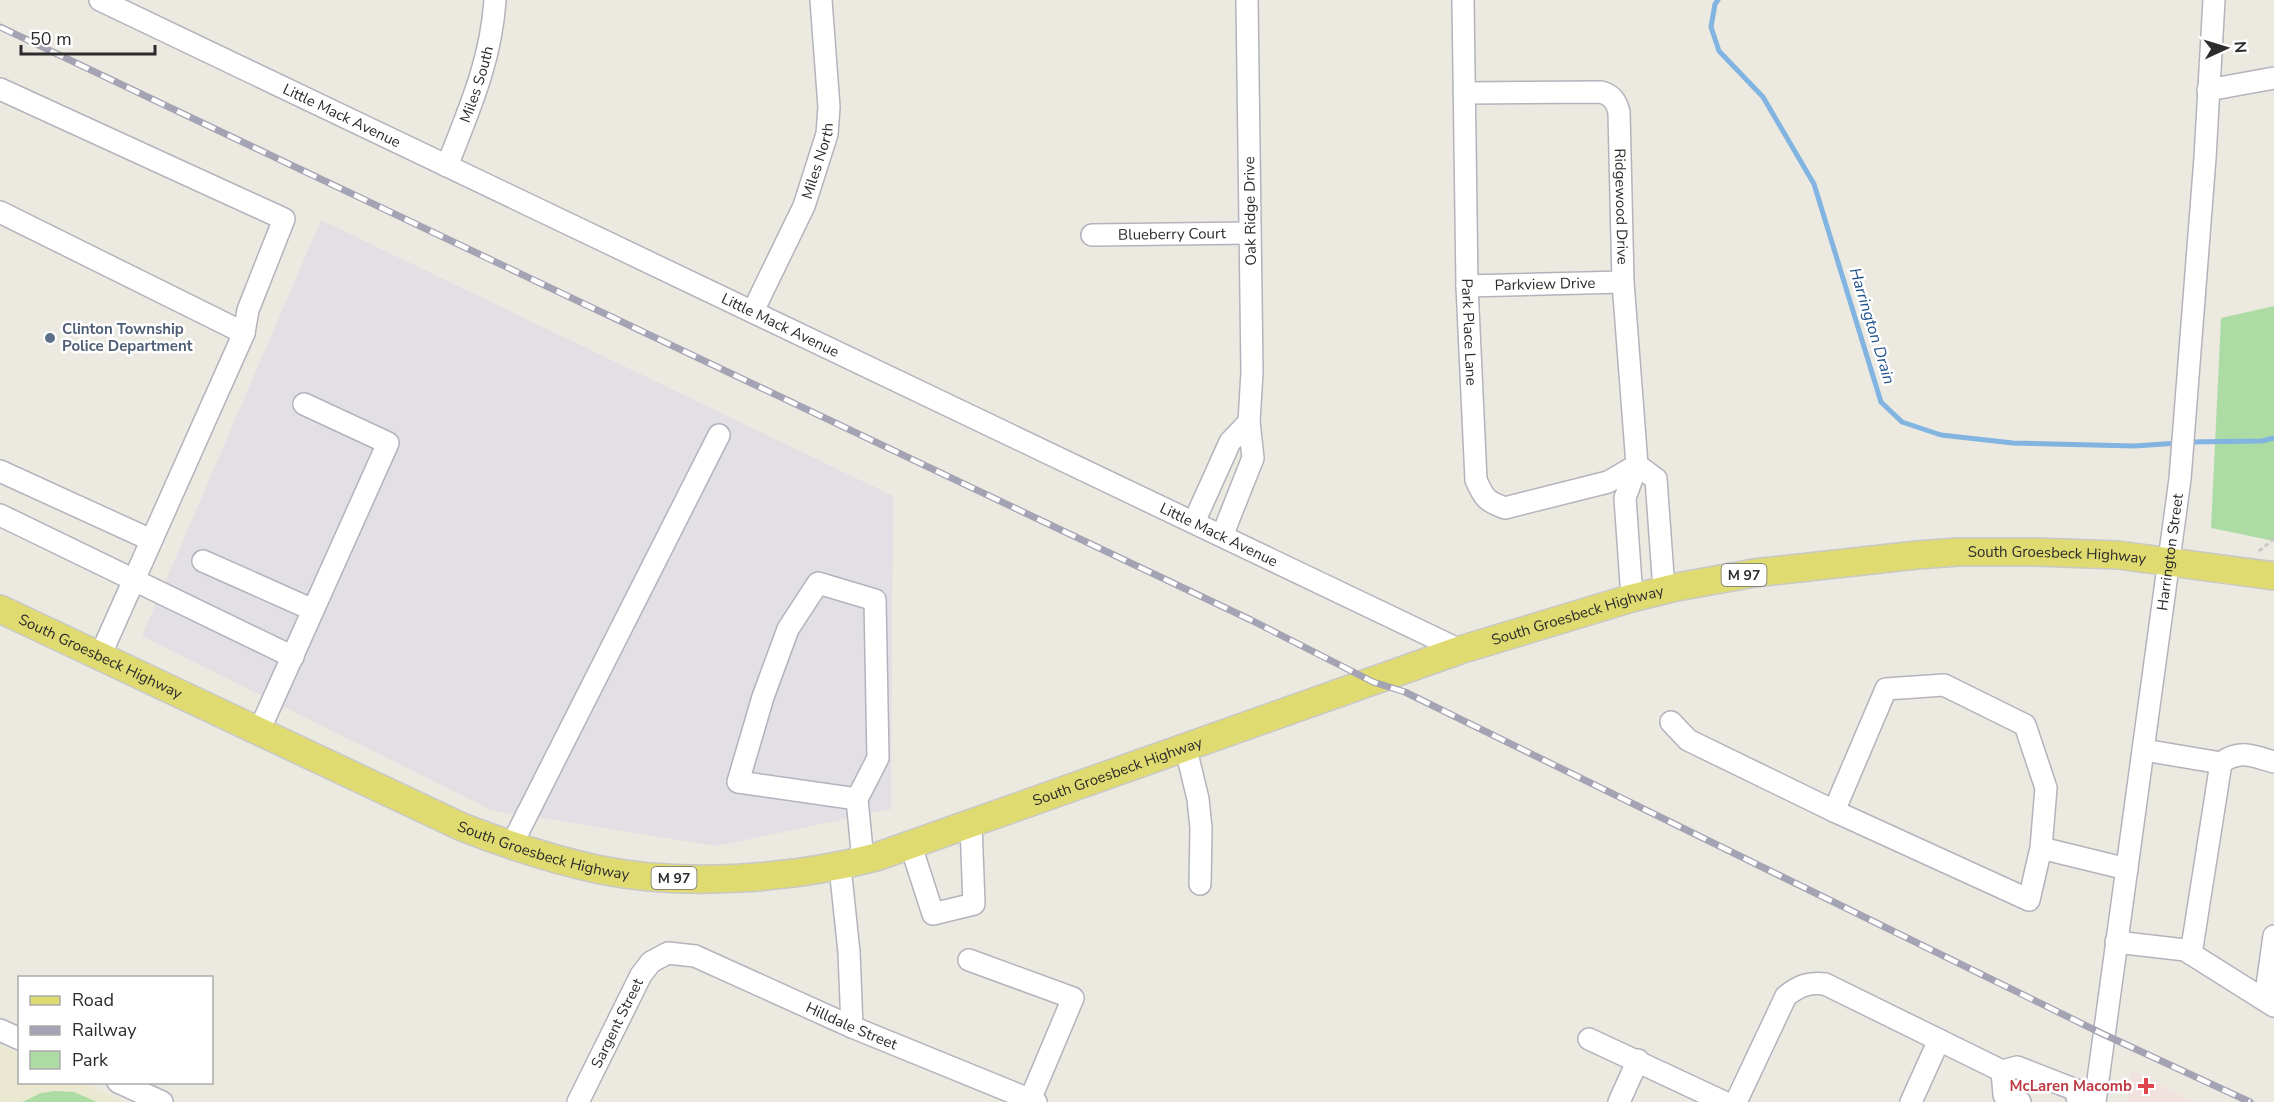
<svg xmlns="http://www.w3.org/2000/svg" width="2274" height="1102" font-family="'Nunito Sans',sans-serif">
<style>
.industrial{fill:#e2dfe5}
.education{fill:#ebe8d2}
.medical{fill:#f1e1df}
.green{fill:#acdba4}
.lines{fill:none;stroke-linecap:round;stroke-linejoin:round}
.stream{stroke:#81b4e0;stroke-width:5}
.minor-casing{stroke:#b3b3be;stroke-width:24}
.major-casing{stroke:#c8c8c8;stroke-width:30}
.path{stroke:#c8c8c8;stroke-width:3;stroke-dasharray:4.5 3;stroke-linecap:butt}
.minor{stroke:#fff;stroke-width:21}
.major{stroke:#e0db71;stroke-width:27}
.rail-casing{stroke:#a4a3b3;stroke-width:7}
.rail{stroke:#fff;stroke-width:4.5;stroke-dasharray:14;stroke-linecap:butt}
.service-dot{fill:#5c6f8a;stroke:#fff;stroke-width:2}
.health-dot{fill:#e0444e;stroke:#fff;stroke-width:2}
.labels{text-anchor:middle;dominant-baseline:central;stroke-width:5;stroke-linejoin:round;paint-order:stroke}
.shield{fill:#fff;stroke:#6b6b6b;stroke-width:1.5}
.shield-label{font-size:14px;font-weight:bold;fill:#2c2c2c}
.street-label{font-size:15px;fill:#2c2c2c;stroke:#fff}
.service-label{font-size:15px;font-weight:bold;fill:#4e5e75;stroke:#fff;text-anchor:start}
.health-label{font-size:15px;font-weight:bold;fill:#be3a42;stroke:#fff;text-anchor:end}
.water-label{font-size:16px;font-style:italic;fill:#1f518d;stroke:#fff}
</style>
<rect width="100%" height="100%" fill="#ece9e0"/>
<path class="industrial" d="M321 220 893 496 891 809 717 846 491 810 142 636Z"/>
<path class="education" d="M0 1045 19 1054 20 1082 83 1083 125 1102H0Z"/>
<path class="medical" d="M2132 1071 2194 1102H2127Z"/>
<g class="green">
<path d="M2274 306V541L2211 528 2221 318Z"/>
<path d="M56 1091 74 1092 97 1102H22L41 1093Z"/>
</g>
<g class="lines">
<g class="stream">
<path d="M1718 0 1715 4 1711 27 1719 51 1763 97 1814 184 1881 402 1902 422 1941 435 2013 443 2135 446 2178 443"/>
<path d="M2188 442 2262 441 2274 438"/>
</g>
<defs>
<g id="minor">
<path id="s1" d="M100 0 1460 650"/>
<path id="s2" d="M1463 0 1467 286 1476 480C1484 498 1486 501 1505 508L1608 482 1637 465"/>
<path d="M0 89 284 219 248 310 244 333 100 656"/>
<path d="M2208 90 2274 78"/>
<path id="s3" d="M1464 93 1601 92C1612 95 1616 101 1619 112L1623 282 1637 465 1625 498 1632 598"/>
<path id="s4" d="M447 166C469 110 491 61 495 0"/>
<path d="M0 212 244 333"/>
<path id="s5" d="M1092 235 1250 233"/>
<path id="s6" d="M1467 286 1623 282"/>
<path id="s7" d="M753 311 804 206 827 134 829 107 821 0"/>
<path d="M1637 465 1656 479 1664 590"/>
<path d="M0 471 151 540"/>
<path d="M0 515 293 657"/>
<path d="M1194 522 1230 442 1249 422"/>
<path d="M1222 536 1253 458 1249 422 1252 372 1247 0"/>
<path d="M203 561 313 610"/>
<path d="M1671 722 1688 740 1834 811"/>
<path d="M259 731 388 443 304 404"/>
<path d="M1186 749 1198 799 1201 828 1200 884"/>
<path d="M2144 750 2221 763"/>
<path d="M857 799 878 758 875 600 818 583 788 629 763 697 738 782 857 799 863 861"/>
<path d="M511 846 719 435"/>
<path d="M911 846 933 914 974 904 971 825"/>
<path d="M2041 848 2029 900 1834 811 1886 689 1944 685 2025 725 2046 788 2041 848 2127 869"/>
<path d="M840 867 849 952 852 1027"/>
<path d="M2116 942 2185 950 2274 1006"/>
<path d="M2191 954 2221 763C2240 749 2252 756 2274 762"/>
<path d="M969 960 1073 998 1030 1100"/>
<path d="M2265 1000 2274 936"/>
<path d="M0 1030 20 1039"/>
<path d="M1589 1039 1724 1102"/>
<path d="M2002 1071 2004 1095 2020 1102"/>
<path d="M118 1082 162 1102"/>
<path id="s8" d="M578 1102 641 975 651 962 668 953 695 956 852 1027 1036 1102"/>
<path d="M1619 1102 1638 1060"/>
<path d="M1736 1102 1786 996C1799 986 1808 982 1825 984L1939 1040"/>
<path d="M1911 1102 1939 1040 2002 1071 2017 1067 2076 1090 2078 1102"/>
<path id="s9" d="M2095 1102 2180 479 2205 158 2214 0"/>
</g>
<g id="major">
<path id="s10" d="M0 609 462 827C508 845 553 860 601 870 685 887 793 879 876 857L1460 650 1632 598 1677 587 1754 573 1917 555 1957 552H2036L2118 555 2274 576"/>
</g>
</defs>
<use href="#minor" class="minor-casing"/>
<use href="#major" class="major-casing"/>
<path class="path" d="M2259 551 2274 539"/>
<use href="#minor" class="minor"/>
<use href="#major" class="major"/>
<defs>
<path id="rail" d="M0 27 1251 620 1373 682 1405 692 2103 1034 2250 1102"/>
</defs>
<use href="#rail" class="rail-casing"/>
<use href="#rail" class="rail"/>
</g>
<circle class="service-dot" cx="50" cy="338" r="6"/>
<path class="health-dot" d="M2143 1077h6v6h6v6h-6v6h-6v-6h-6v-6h6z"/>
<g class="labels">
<g class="shield">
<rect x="1721.5" y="564" width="45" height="22" rx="4.5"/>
<rect x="651.5" y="867" width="45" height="22" rx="4.5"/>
</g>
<g class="shield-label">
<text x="1744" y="575">M 97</text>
<text x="674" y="878">M 97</text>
</g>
<g class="street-label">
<text stroke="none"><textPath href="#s4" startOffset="87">Miles South</textPath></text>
<text stroke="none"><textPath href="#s1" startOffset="268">Little Mack Avenue</textPath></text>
<text stroke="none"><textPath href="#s7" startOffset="164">Miles North</textPath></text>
<text stroke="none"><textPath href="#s3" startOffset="260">Ridgewood Drive</textPath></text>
<text transform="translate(1250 211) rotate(-91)">Oak Ridge Drive</text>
<text stroke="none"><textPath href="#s5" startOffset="80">Blueberry Court</textPath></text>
<text stroke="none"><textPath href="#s6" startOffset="78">Parkview Drive</textPath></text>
<text stroke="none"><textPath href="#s1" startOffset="754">Little Mack Avenue</textPath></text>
<text stroke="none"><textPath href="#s2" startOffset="332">Park Place Lane</textPath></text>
<text stroke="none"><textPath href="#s1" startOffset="1240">Little Mack Avenue</textPath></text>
<text stroke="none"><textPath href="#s9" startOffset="555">Harrington Street</textPath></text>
<text stroke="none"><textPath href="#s10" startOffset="2162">South Groesbeck Highway</textPath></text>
<text stroke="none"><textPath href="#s10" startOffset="1676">South Groesbeck Highway</textPath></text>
<text stroke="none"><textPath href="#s10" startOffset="111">South Groesbeck Highway</textPath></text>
<text stroke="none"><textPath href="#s10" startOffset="1190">South Groesbeck Highway</textPath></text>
<text stroke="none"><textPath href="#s10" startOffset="596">South Groesbeck Highway</textPath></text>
<text stroke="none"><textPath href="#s8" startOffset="88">Sargent Street</textPath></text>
<text stroke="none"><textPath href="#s8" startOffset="376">Hilldale Street</textPath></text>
</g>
<g class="service-label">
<text x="62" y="329">Clinton Township<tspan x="62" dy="17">Police Department</tspan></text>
</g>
<g class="health-label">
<text x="2132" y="1086">McLaren Macomb</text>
</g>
<g class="water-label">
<text transform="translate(1872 326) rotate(73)">Harrington Drain</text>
</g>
</g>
<rect x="18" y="976" width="195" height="108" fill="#ffffff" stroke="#ababab" stroke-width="1.5"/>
<rect x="30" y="996" width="30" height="9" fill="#e0db71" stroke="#ababab" stroke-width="1.5"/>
<text x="72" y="1006" font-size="18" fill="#2c2c2c">Road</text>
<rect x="30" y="1026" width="30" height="9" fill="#a4a3b3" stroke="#ababab" stroke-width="1.5"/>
<text x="72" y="1036" font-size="18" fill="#2c2c2c">Railway</text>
<rect x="30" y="1051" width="30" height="18" fill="#acdba4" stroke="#ababab" stroke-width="1.5"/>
<text x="72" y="1066" font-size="18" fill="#2c2c2c">Park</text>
<g transform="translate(2226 48) rotate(86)" stroke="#ffffff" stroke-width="4.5" paint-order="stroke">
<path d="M0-4.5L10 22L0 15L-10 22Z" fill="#2c2c2c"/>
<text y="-9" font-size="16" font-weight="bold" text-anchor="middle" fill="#2c2c2c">N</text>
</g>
<path d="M21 45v9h134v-9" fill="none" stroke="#2c2c2c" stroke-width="3"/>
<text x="30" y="45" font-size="18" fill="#2c2c2c" stroke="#ffffff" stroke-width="4.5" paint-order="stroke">50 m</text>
</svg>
